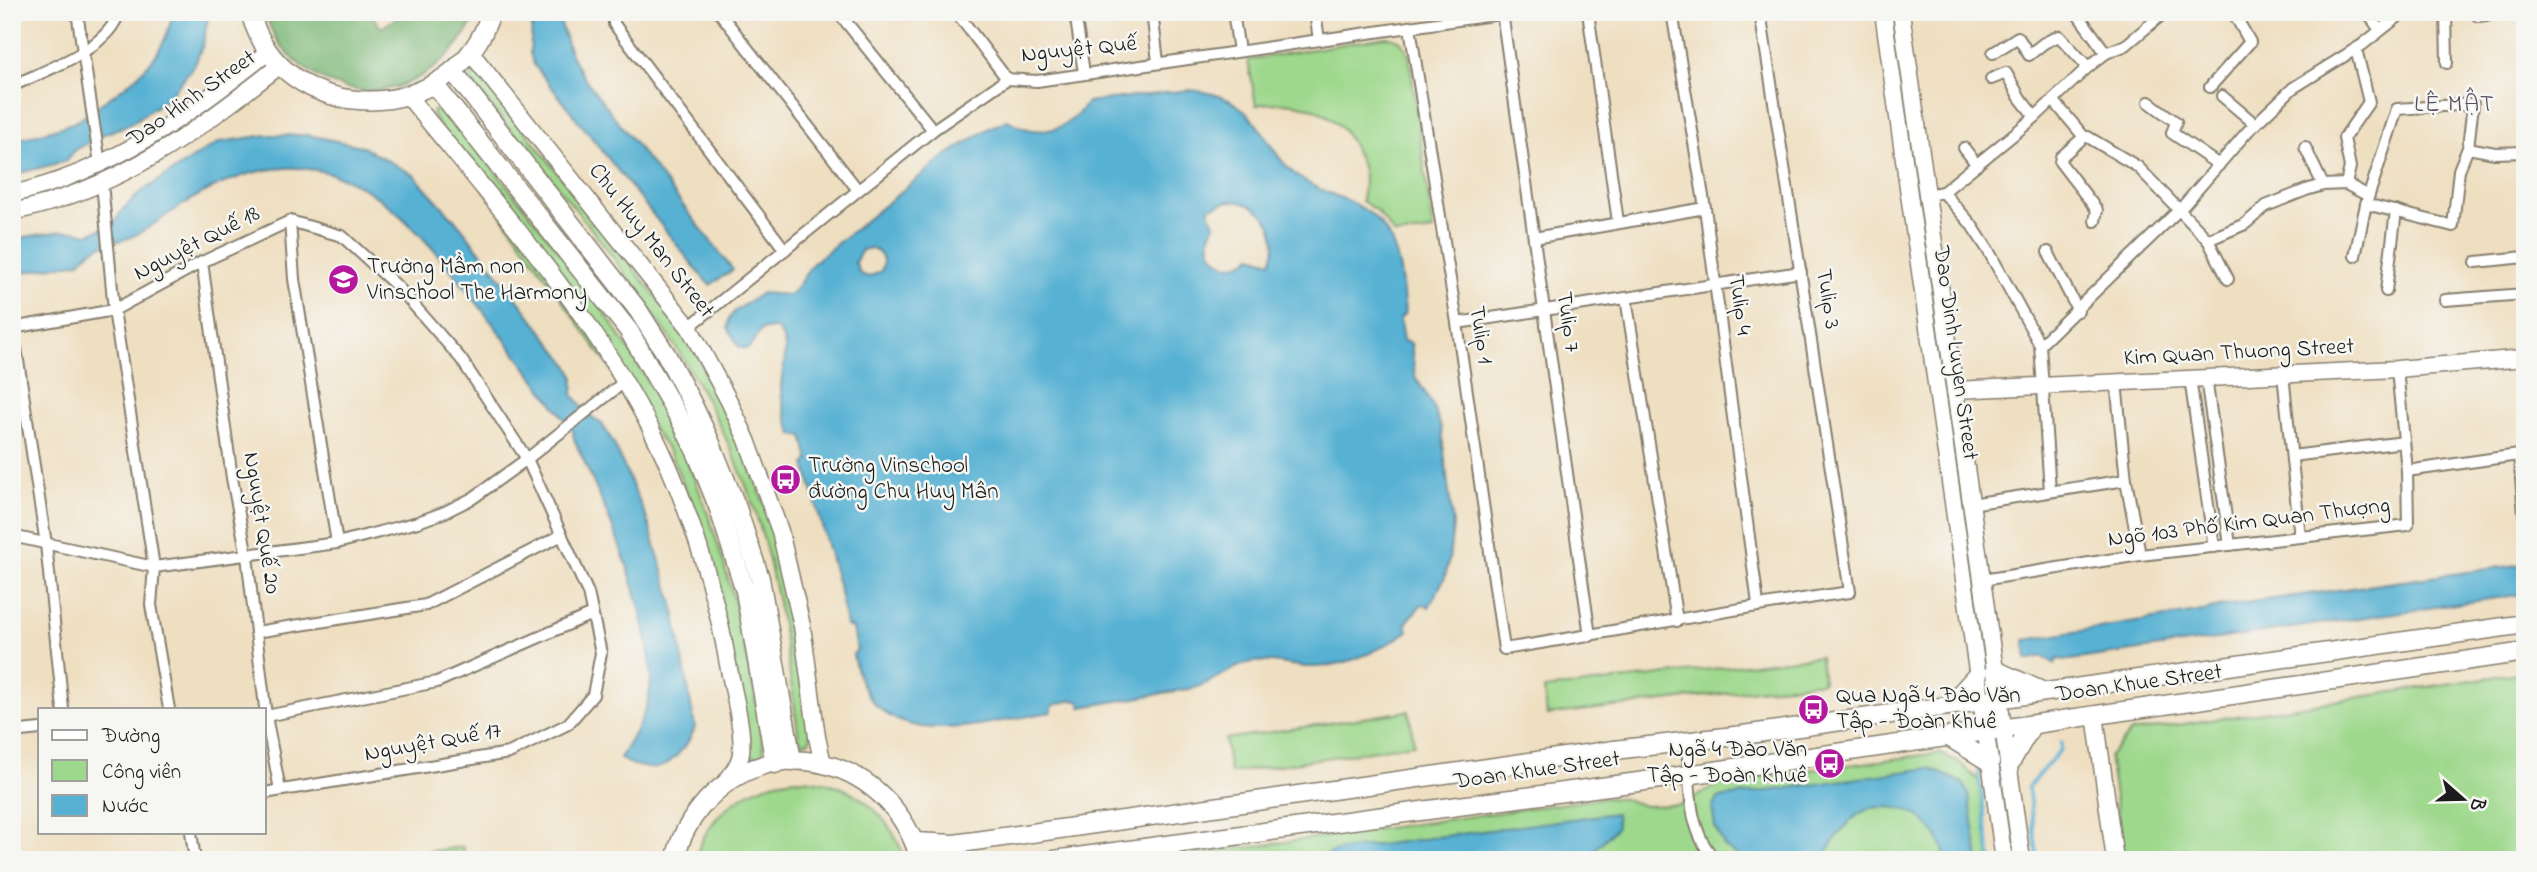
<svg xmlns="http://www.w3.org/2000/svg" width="2537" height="872" font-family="'Indie Flower',sans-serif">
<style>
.green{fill:#9ed88c;stroke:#5d7a54;stroke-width:2}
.forest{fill:#7eb878;stroke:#4d6a4a;stroke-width:2}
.water{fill:#56b1d3;stroke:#396678;stroke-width:2;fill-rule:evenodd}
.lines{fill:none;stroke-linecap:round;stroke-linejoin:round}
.stream{stroke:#56b1d3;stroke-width:3.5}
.street-casing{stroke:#867e6e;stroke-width:14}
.secondary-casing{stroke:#867e6e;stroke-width:19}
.primary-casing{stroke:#867e6e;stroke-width:21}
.street{stroke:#fff;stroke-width:10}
.secondary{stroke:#fff;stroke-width:16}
.primary{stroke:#fff;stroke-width:18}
.labels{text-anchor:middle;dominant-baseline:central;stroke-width:5;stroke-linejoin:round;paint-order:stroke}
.street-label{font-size:23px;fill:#1c1c1c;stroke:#f6f6f2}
.poi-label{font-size:23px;fill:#1c1c1c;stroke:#f6f6f2;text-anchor:start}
.neighbourhood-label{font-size:24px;letter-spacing:2px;fill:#5a4f63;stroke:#f6f6f2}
</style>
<rect width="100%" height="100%" fill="#f6f6f2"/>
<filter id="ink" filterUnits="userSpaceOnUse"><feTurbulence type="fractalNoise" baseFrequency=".0143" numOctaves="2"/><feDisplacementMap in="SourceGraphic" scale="14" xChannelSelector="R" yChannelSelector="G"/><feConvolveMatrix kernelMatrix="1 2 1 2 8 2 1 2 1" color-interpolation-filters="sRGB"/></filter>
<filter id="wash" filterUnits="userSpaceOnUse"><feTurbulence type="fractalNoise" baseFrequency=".00686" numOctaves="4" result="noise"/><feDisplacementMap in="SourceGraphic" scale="28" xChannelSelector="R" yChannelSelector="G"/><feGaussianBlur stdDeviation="1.57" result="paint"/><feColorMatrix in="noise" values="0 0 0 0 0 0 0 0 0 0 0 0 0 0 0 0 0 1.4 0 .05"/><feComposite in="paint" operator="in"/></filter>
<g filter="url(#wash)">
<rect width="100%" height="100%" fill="#efdfc1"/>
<g class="green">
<path d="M1888 12H1896L1986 657 1982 658Z"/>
<path d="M1385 37C1399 37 1404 42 1409 55L1433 231 1395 235 1377 211 1362 201C1363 193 1364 186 1364 179 1364 170 1360 160 1356 152 1339 109 1298 98 1256 105L1248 60Z"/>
<path d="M478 72 684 332 718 394 741 442 776 534 796 631 811 737 808 742 803 743 799 739C788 663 779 584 755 511 700 345 578 214 471 81V76Z"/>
<path d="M438 107 443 108C510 190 581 271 636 361 709 480 744 616 764 753L758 758 749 754V742L716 584 702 529 670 453 435 120 432 112Z"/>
<path d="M1820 656 1823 682 1547 715 1544 689Z"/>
<path d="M2525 672V860H2124L2109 756 2131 732Z"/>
<path d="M1409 711 1414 744 1230 773 1225 739Z"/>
<path d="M1939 753 1959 762 1979 781 1990 860H1156L1603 798 1624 799 1645 806 1679 805 1726 781Z"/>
<path d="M798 779C850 780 889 811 905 860H695C708 812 750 782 798 779Z"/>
<path d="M463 847 464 860H363Z"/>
</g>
<path class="forest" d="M265 12H370L381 28 406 12H477C448 79 373 116 309 71 287 57 272 38 265 12Z"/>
<g class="water">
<path d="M172 12H209L203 44 195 64 168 98 130 124 104 134 75 150 66 161 12 175V141C33 135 55 130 75 122 84 118 93 109 102 103 134 81 168 55 172 12Z"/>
<path d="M533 12H557L570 53 582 75 733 270 710 285 704 279 534 65 530 53Z"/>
<path d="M1189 90C1204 91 1217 94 1231 101 1264 120 1271 160 1303 180 1330 198 1366 200 1385 230 1401 254 1402 285 1405 313L1400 319 1403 341 1411 343 1415 376 1433 406 1441 427 1453 525 1449 560 1445 577 1429 607 1424 604 1421 605 1406 623 1408 631C1378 652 1345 668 1308 667 1290 666 1272 659 1254 662 1233 665 1216 681 1195 688L1081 707 1080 702 1074 700 1053 705 1051 712C976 724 871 761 853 654L857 650 853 628 846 626 840 592 805 464 809 461 803 436 793 435C787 420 782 406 781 391 780 369 793 349 778 330L771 328 761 330 750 347 746 349 739 347 728 328 729 319 734 312 762 293 789 295 795 290 813 263 944 157 991 127 1008 120C1037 139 1068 132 1087 102ZM1229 201C1262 201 1284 230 1271 262L1252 256C1228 279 1197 253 1215 225L1208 208ZM871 248C882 252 886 261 881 271L869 277 860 274 855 262 862 250Z"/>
<path d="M267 135H308L361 146 414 175 461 227 567 363 574 376 573 395 591 417 602 424 614 444 647 519 673 604 695 727C691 740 676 760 663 766 653 772 629 765 620 758 633 737 647 714 650 690 653 671 649 654 646 636 633 567 603 503 574 439L573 431C543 389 511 348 480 307 389 187 313 115 167 215 156 223 143 232 131 237 109 246 97 241 80 262L12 274V239L61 231H75L88 234 113 224 123 209 141 192 207 149 220 142Z"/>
<path d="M2525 564V594L2071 660 2057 659 2055 664 2043 656 2027 660 2025 640 2203 611 2223 606Z"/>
<path d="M1929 768 1963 783 1969 795 1979 860H1945C1945 844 1930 824 1917 815 1905 807 1876 804 1864 811 1845 821 1833 843 1821 860L1742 859 1725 847 1715 827 1712 808 1718 798Z"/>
<path d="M1616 813 1617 827 1588 857 1535 854 1504 860H1321L1330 853 1341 850Z"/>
</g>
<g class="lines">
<g class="stream">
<path d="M1978 770 1991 860"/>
<path d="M2038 860 2028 787 2061 749V742"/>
</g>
</g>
</g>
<g filter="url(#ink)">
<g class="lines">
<defs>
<g id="street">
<path d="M77 12 100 164"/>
<path d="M614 12V24L785 250"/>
<path d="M719 12 858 190"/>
<path d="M838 12 933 130"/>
<path d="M956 12 1007 79"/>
<path d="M1075 12 1084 73"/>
<path d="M1152 12 1158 62"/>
<path d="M1233 12 1239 51"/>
<path d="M1315 12 1319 40"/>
<path d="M1502 12 1590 636"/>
<path d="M1588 12 1618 222"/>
<path d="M1672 12 1705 208 1758 604"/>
<path d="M2076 12 2106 53"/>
<path d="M2367 12 2380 30"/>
<path d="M2446 12 2447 63"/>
<path d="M2478 16 2509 12"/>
<path d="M1410 27 1457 323 1504 649C1619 631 1734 608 1850 592L1760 12"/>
<path d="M1993 53 2018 37 2029 55 2044 43 2059 36 2088 67"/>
<path d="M1991 79 2006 73 2020 98 2035 117"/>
<path d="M12 86C45 70 108 50 119 12"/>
<path d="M2210 87 2250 42 2233 12"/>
<path d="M2222 96 2255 124"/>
<path d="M2054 101 2084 137H2088L2138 167 2208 240"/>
<path d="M2149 102 2176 122 2172 133 2219 165"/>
<path d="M2473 104 2468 148 2459 170 2453 226 2366 204 2397 109Z"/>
<path d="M2084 137 2061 157 2060 162 2097 210 2095 221"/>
<path d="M2305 147 2323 185"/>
<path d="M1964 148 1977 165"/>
<path d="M2468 148 2495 153 2525 152"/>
<path d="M102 183 114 310 154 567 151 605 169 709"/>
<path d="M2346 184 2350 167 2344 138 2369 102 2356 49"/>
<path d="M1943 192 2035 117 2088 67 2106 53 2126 45 2165 12"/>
<path d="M1927 195 1943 192 1971 224 1988 250 2040 345 2050 491"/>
<path d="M290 221 294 279 337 543"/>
<path d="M1534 238 1705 208"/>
<path d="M2048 252 2078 311"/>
<path d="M2355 256 2366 204"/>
<path d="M202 262 232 478 247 556 266 716 280 790"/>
<path d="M2476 262 2525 257"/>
<path d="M2228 279 2208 240 2245 224 2266 206 2306 190 2323 185 2346 184 2367 195"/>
<path d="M2386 291 2396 211"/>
<path d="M1626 298 1677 621"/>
<path d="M2445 300 2525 294"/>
<path d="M1457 323 1801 272"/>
<path d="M689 327 933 130 1007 79 1037 81 1513 12"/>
<path d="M12 328 114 310 202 262 290 221 342 236 398 287 461 359 527 459 588 593 601 653 593 695 568 724 509 753 264 793"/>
<path d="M13 328 46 544 63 709"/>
<path d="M2040 345 2184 205 2247 132 2293 88 2362 45 2404 12"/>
<path d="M2283 374 2300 537"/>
<path d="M2190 378 2214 547"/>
<path d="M2206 378 2230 545"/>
<path d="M2116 382 2126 480 2140 555"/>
<path d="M2519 455 2524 515"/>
<path d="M2292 456 2404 442"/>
<path d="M2407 471 2525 454"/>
<path d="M1971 504 2126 480"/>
<path d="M12 536 154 567 337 543 418 522 445 512 473 498 527 459 624 382"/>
<path d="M1982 580 2140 555 2408 525 2407 471 2397 369"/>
<path d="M256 632 426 605 562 535"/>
<path d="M266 716 437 682 592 614"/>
<path d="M12 732 40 729"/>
<path d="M1687 741C1690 780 1686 831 1716 860"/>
<path d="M191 832 195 860"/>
</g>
<g id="secondary">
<path d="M1883 12 2004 860"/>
<path d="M1901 12 2022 860"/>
<path d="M471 53 689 327 729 401 747 440 780 531 802 626 817 737 823 764"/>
<path d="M408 96C502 212 608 328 669 467 696 530 716 596 728 664 732 687 746 736 740 758 737 768 730 776 724 785"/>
<path d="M12 194C111 172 191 114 269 51"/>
<path d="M12 212C118 190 198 131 280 65"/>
<path d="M1955 390 2397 369 2525 358"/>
<path d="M2095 715 2115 860"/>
</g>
<g id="primary">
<path d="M250 12C282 131 456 129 491 12"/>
<path d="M453 71 638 310 666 354 693 405 709 439 737 508 760 578 792 761"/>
<path d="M434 84 629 331 682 423 697 454 719 509 745 591 775 764"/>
<path d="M1995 670 2044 692"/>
<path d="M1949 706 1978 674"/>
<path d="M1949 737 1990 762"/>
<path d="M2009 765 2032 725"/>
<path d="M915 842 954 844 1614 750 1743 735 2525 624"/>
<path d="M676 860C678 840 689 822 701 807 770 724 892 759 920 860"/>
<path d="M1054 860 1653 780 2525 652"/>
</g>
</defs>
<use href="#street" class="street-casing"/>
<use href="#secondary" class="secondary-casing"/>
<use href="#primary" class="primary-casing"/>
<use href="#street" class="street"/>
<use href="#secondary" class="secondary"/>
<use href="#primary" class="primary"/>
</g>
</g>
<defs>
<symbol id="school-disc" viewBox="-11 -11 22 22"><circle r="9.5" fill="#b5179e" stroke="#f6f6f2"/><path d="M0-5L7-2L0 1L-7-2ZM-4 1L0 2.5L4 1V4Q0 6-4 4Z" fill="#fff"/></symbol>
<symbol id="bus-disc" viewBox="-11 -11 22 22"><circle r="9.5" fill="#b5179e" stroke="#f6f6f2"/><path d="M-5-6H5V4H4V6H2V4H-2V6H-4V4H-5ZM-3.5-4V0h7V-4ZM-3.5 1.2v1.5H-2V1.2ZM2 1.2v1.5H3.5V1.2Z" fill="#fff"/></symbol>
</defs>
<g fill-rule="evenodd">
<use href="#school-disc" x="326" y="262" width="35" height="35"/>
<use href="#bus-disc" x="768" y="462" width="35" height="35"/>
<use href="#bus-disc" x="1796" y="692" width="35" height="35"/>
<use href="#bus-disc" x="1812" y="746" width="35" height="35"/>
</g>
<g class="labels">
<g class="street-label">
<text transform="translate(1079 50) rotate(-6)">Nguyệt Quế</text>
<text transform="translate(192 99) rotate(-35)">Dao Hinh Street</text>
<text transform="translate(651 241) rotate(52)">Chu Huy Man Street</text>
<text transform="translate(197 244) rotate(-27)">Nguyệt Quế 18</text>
<text transform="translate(1827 299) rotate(81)">Tulip 3</text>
<text transform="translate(1739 305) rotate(82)">Tulip 4</text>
<text transform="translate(1567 322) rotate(82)">Tulip 7</text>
<text transform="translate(1480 335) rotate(81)">Tulip 1</text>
<text transform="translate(1955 353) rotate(82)">Dao Dinh Luyen Street</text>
<text transform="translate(2239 353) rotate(-3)">Kim Quan Thuong Street</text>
<text transform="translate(261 523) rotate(81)">Nguyệt Quế 20</text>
<text transform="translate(2249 523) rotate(-7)">Ngõ 103 Phố Kim Quan Thượng</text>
<text transform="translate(2139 684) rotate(-8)">Doan Khue Street</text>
<text transform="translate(433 743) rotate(-10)">Nguyệt Quế 17</text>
<text transform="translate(1537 771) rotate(-8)">Doan Khue Street</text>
</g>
<g class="poi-label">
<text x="367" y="267">Trường Mầm non<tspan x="367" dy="26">Vinschool The Harmony</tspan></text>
<text x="808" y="466">Trường Vinschool<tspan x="808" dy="26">đường Chu Huy Mân</tspan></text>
<text x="1836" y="696">Qua Ngã 4 Đào Văn<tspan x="1836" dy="26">Tập - Đoàn Khuê</tspan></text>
<text x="1807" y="750" text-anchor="end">Ngã 4 Đào Văn<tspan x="1807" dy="26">Tập - Đoàn Khuê</tspan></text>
</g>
<g class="neighbourhood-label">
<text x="2455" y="105">LỆ MẬT</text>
</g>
</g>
<rect width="2537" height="872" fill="none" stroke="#f6f6f2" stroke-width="42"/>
<rect x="38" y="708" width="228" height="126" fill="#f6f6f2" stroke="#9f9f9c" stroke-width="2"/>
<rect x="52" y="730" width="35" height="10" fill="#ffffff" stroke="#9f9f9c" stroke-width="2"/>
<text x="102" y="742" font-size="21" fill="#1c1c1c">Đường</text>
<rect x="52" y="760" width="35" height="21" fill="#9ed88c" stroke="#9f9f9c" stroke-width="2"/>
<text x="102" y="778" font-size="21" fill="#1c1c1c">Công viên</text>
<rect x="52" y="795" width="35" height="21" fill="#56b1d3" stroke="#9f9f9c" stroke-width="2"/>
<text x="102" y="812" font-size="21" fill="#1c1c1c">Nước</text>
<g transform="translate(2463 799) rotate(110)" stroke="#f6f6f2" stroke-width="5" paint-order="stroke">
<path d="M0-5L12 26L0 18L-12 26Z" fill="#1c1c1c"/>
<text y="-10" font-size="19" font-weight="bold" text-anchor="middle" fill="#1c1c1c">B</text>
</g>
</svg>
